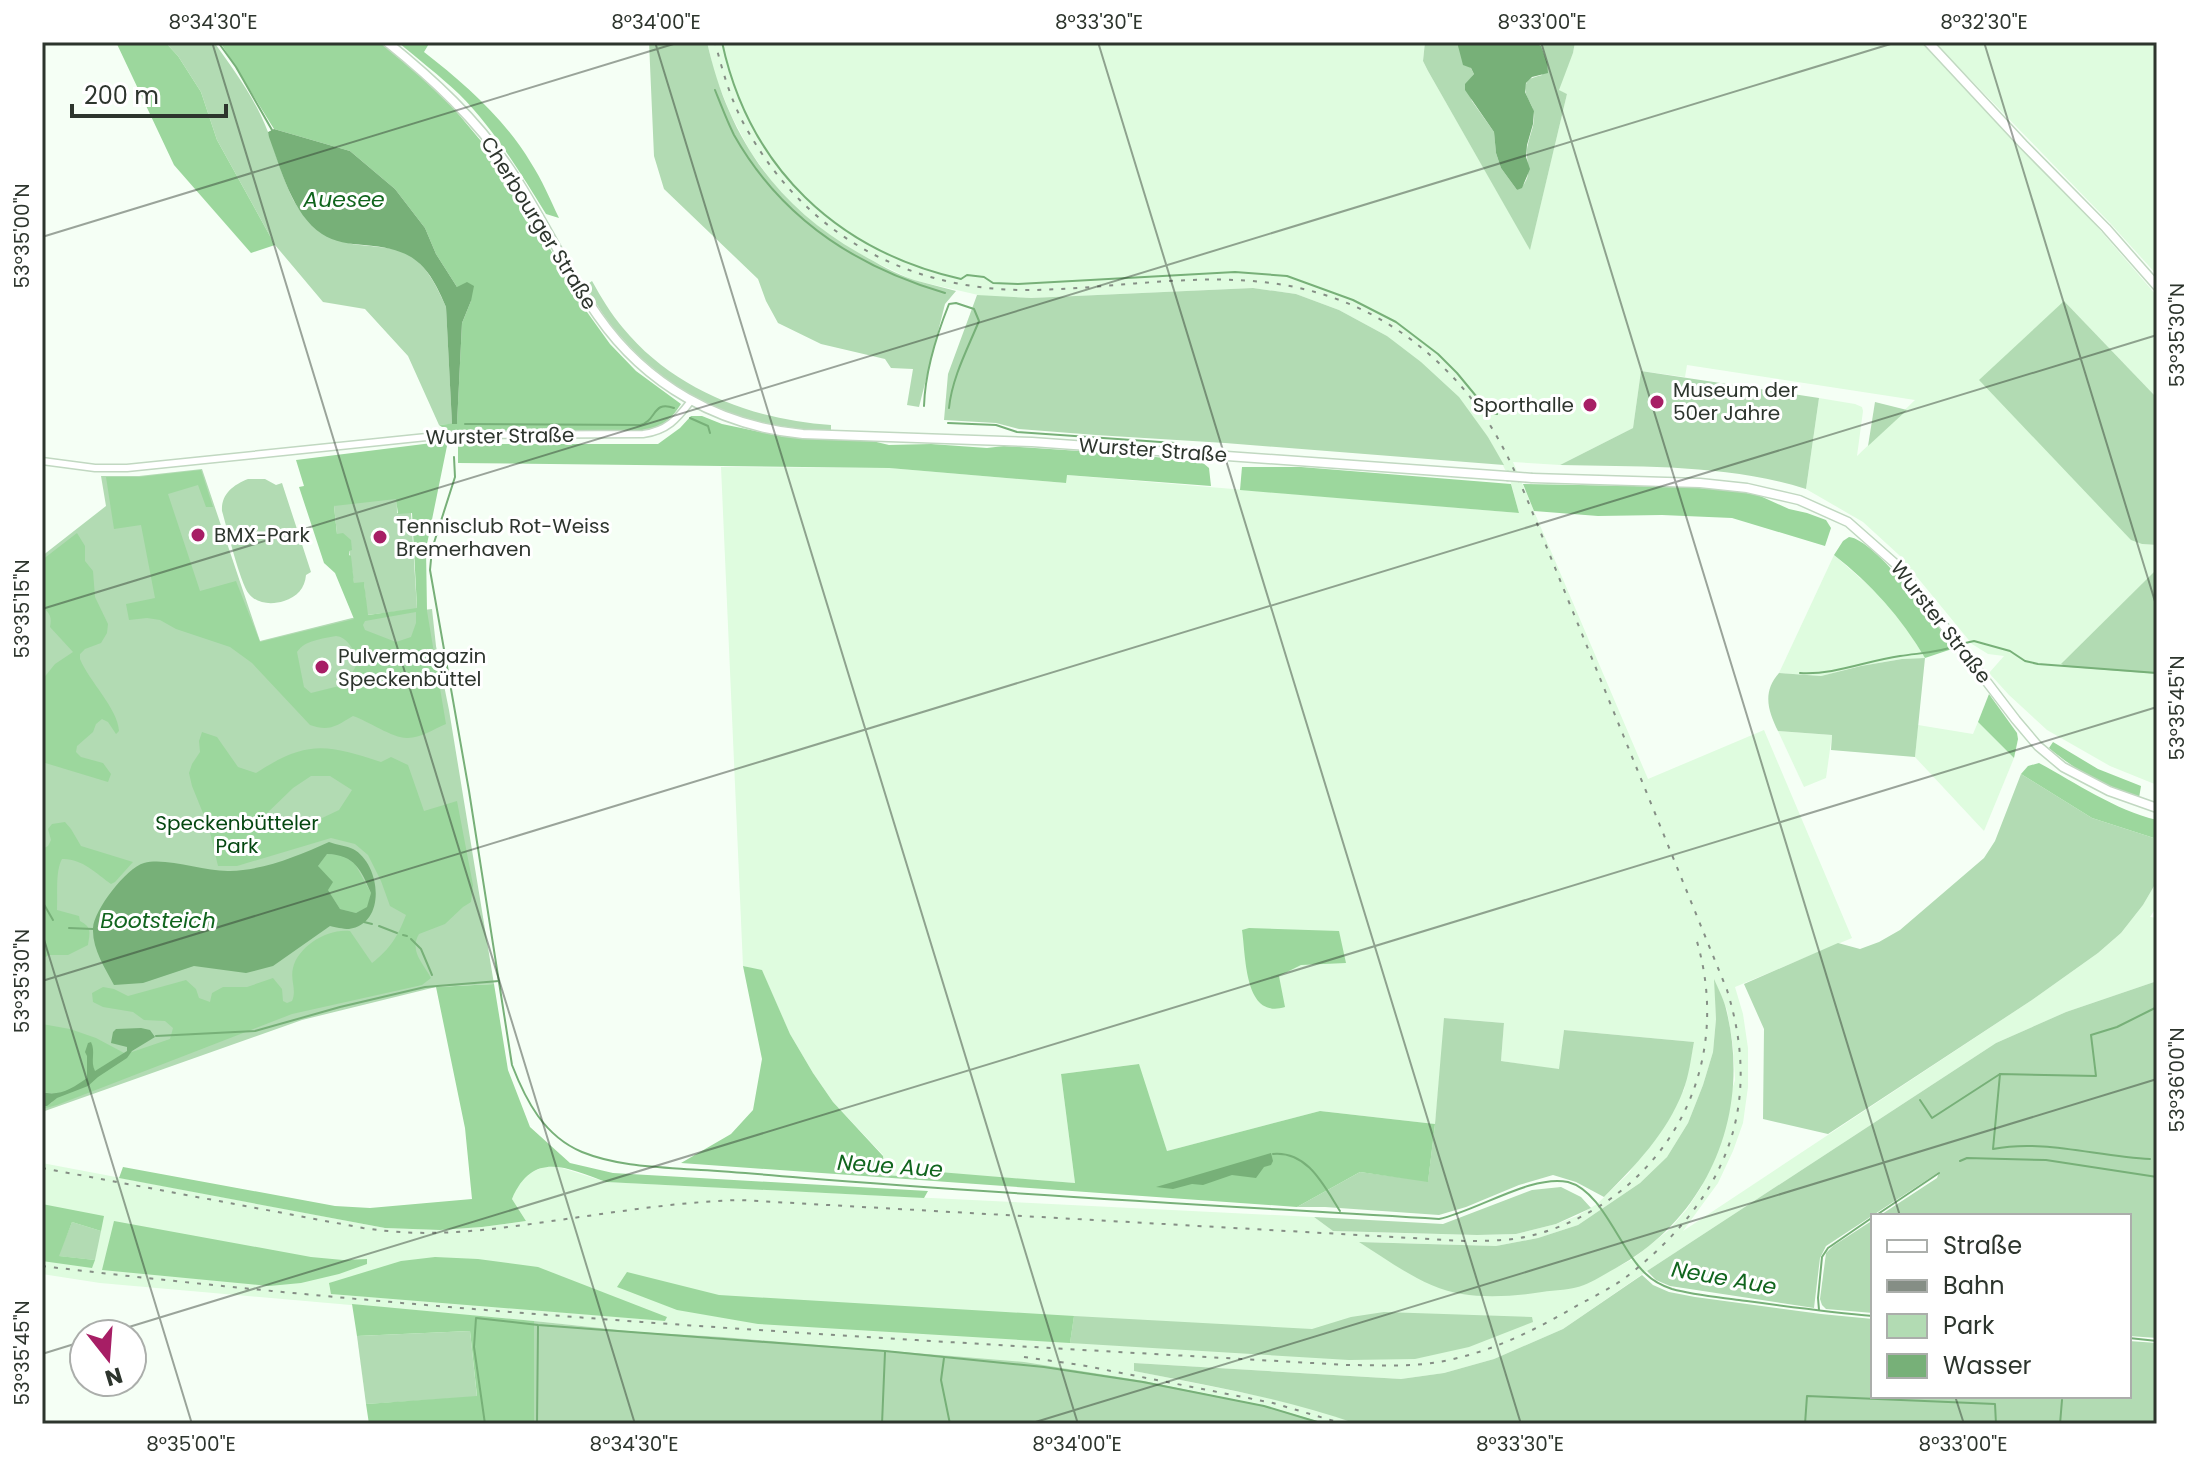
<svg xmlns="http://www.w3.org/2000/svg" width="2199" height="1466" font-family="Poppins,sans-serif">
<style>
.built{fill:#dffcdf;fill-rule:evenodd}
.green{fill:#b2dbb3}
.forest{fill:#9cd79d;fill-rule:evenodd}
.water{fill:#77b078;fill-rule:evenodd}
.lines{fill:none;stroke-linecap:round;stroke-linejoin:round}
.stream{stroke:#77b078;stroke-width:2}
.tertiary-casing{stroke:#c1d8c1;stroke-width:9}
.primary-casing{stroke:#c1d8c1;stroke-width:11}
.tertiary{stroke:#fff;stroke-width:6}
.primary{stroke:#fff;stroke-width:8}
.rail{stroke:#858e85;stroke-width:2;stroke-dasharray:4 8;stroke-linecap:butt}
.primary-bridge-casing{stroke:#c1d8c1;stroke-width:11;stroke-linecap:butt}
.primary-bridge{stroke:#fff;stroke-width:8}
.ticks{fill:none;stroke:#2d352d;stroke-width:2;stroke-opacity:0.45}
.poi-dot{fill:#a71e65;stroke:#fff;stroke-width:3}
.labels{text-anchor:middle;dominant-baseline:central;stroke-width:6;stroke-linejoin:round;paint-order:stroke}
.street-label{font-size:20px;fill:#2d352d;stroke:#fff}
.poi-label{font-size:20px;fill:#2d352d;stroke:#fff;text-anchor:start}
.park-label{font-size:20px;fill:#054711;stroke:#fff}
.water-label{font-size:22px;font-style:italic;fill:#11651e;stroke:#fff}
.neatline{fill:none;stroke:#2d352d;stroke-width:3}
.ticks-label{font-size:20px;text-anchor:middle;fill:#2d352d}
</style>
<rect width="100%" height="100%" fill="#f5fff5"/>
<g class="built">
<path d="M707 42H1425L1423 61 1428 71 1530 249 1567 94 1558 90 1573 53 1575 42H1922L2094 223 2157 296V398L2064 301 2142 544 2157 545V569L2062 664 2068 667 2157 674V785L2110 766 2047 730 2009 695 1989 673 2004 656 1988 654 1972 644 1899 555 1863 522 1806 489 1819 398 1855 404 1862 407 1863 411 1857 456 1915 400 1687 365 1685 377 1641 371 1633 428 1560 465 1513 462 1648 779 1764 730 1852 938 1735 987 1743 1014 1748 1048V1087L1743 1123 1733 1151 1718 1183 1683 1231 2032 1000 2098 953 2121 933 2143 905 2157 881V906L2150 917 2157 918V981L2066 1012 1996 1043 1647 1271 1563 1329 1494 1359 1444 1373 1401 1379 1134 1363 1135 1371 1275 1399 1313 1408 1357 1424H1328L1265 1406 1144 1381 942 1355 723 1337 638 1332 534 1321 100 1283 42 1274V1163L385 1228 440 1230 482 1227 526 1221 512 1199 517 1187 526 1175 543 1167H559L606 1182 1314 1217 1333 1231 1477 1235 1516 1234 1556 1224 1577 1216 1597 1204 1629 1173 1684 1090 1694 1042 1564 1030 1560 1070 1501 1061 1504 1023 1445 1018 1435 1124 1320 1111 1167 1151 1138 1064 1061 1074 1075 1183 928 1172 927 1178 885 1175 883 1155 833 1102 813 1073 790 1034 762 971 743 966 721 467 889 468 1066 483V475L1519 513 1510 479 1488 437 1387 336 1339 310 1296 294 1253 288 1031 298 987 297 913 280 875 262 837 241 800 212 773 183 750 151 731 115 715 76ZM1715 982 1727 1010 1733 1046 1735 1080 1702 1186 1687 1209 1669 1230 1631 1260 1583 1285 1362 1242 1496 1246 1538 1238 1578 1225 1640 1183 1667 1157 1688 1123 1703 1085 1713 1052 1716 1019Z"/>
<path d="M1934 42H2157V275L2110 223Z"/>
<path d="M1834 555 1885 600 1912 637 1925 658 1902 659 1861 666 1821 676 1779 673Z"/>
<path d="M1978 722 2014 758 1984 831 1915 757 1918 725 1973 734Z"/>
<path d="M1778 731 1832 735 1826 778 1804 787Z"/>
</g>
<g class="green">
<path d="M165 42H214C234 70 256 100 268 132 275 150 288 198 301 211 306 217 345 243 352 244 369 247 398 246 412 256 428 268 438 289 446 307L452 424 439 425 408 356 365 309 323 302 275 245 217 140 201 92 178 56Z"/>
<path d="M649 42H707C728 136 775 205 859 253 877 263 895 274 914 280 928 284 942 287 956 291L945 304 919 407 907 405 913 369 891 368 885 359 821 344 778 323 766 301 758 279 664 189 654 156Z"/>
<path d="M1425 42H1457L1474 74 1466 84 1472 101 1494 132 1496 153 1501 168 1517 190C1537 177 1523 161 1528 144 1530 134 1535 125 1534 113 1533 104 1522 94 1526 84 1529 77 1536 77 1542 75L1547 62 1541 46 1534 42H1575L1573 53 1559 90 1567 94 1530 250 1428 71 1423 61Z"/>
<path d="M592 281C601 297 611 314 623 328 674 390 753 420 831 425V431C746 428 677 401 620 336 606 321 596 302 585 286Z"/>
<path d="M1253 288 1296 294 1339 310 1387 336 1421 362 1459 397 1488 437 1504 465 1225 443 1096 435 1019 429 996 423 944 420 948 374 977 295 1031 298Z"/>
<path d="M2064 301 2157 398V545L2142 544 2131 540 1979 380Z"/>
<path d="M1641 371 1819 398 1806 489C1727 464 1643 467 1560 465L1633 428Z"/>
<path d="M1875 402 1907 410 1868 446Z"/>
<path d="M396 461 397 513H411L417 609 367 615 364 583 354 584 349 550 337 534 334 506Z"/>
<path d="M202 469 260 641 352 618 432 609 436 646 449 710 494 984 436 987 302 1020 42 1112V556L106 506 101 476H139Z"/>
<path d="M248 479H265L276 485 282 483 311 572 306 575C305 588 297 597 284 601 272 605 257 604 249 594 240 583 227 528 222 511 221 494 233 485 248 479Z"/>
<path d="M2157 569V674L2068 667 2061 664Z"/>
<path d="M1925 658 1915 757 1831 750 1832 735 1778 731C1768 711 1762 692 1779 673L1821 676 1861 666 1902 659Z"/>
<path d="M2021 774 2092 818 2157 839V881L2143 905 2121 933 2098 953 2032 1000 1828 1134 1763 1119 1764 1029 1744 984 1838 943 1860 949 1879 942 1900 930 1984 858 1995 841Z"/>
<path d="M1714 979C1719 990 1725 1002 1727 1013 1751 1115 1708 1217 1616 1268 1606 1273 1595 1281 1584 1285 1571 1290 1555 1290 1542 1292 1518 1296 1486 1298 1462 1294 1424 1288 1391 1262 1359 1242L1496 1246 1538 1238 1578 1225 1640 1183 1667 1157 1688 1123 1703 1085 1713 1052 1716 1019Z"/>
<path d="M2157 981V1338L2129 1336V1216H1879L1937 1178 1939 1172 1826 1246 1820 1258 1814 1308 1670 1286 1656 1280 1647 1271 1996 1043 2066 1012Z"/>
<path d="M1444 1018 1504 1023 1501 1061 1559 1069 1564 1030 1694 1042C1691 1058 1689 1076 1683 1091 1667 1133 1635 1166 1604 1197L1576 1182 1553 1175 1519 1185 1466 1207 1439 1215 1325 1207H1297L1360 1172 1428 1181 1435 1124Z"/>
<path d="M1561 1187 1581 1197 1591 1208 1556 1224 1516 1234 1477 1235 1333 1231 1314 1217 1443 1224 1532 1190Z"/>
<path d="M1873 1220V1313L1826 1309 1822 1305 1820 1299 1826 1253 1833 1246Z"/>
<path d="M72 1222 101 1231 95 1260 58 1256Z"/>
<path d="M1642 1275 1653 1285 1669 1292 1695 1297 1821 1314 1873 1319V1396H2129V1341L2157 1343V1424H1357C1284 1398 1210 1386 1134 1371V1363L1401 1379 1444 1373 1494 1359 1563 1329Z"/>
<path d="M1384 1312 1532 1317 1533 1322 1469 1347 1415 1359 1349 1360 1070 1343 1074 1316 1312 1329 1351 1317Z"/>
<path d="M534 1321 638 1332 723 1337 1024 1362 1144 1381 1265 1406 1328 1424H534Z"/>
<path d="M470 1331 477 1397 366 1404 357 1336Z"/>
</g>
<g class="forest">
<path d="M116 42H165L178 56 201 92 217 140 275 245 251 253 174 165Z"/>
<path d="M220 42H381L411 67 455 110 486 147 515 189 587 312 610 344 636 371 681 404C670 421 660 429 639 432L448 431 439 425 457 423 462 323 471 301 457 287 436 254 425 228 395 189 350 151 274 129Z"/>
<path d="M398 42H430L424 52C465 84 504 118 531 163 542 180 550 199 559 218L546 214C520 172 494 129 459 94 440 76 418 59 398 42Z"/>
<path d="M691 416H702L722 424 785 437 864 439 889 445 931 444 987 448 1004 446 1140 455 1203 463 1209 468 1211 486 1067 475 1066 483 889 468 458 463V444H658L680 428Z"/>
<path d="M448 441 426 549 427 611 446 724C434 729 420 738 408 738 394 739 368 721 353 716 336 726 329 732 310 725L252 663 230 647 176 629 160 620 147 618 129 620 126 604 155 598 141 525 114 529 106 477H139L201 470 213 507H206L198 485 168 494 200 591 236 581 260 642 354 619 335 573 324 563 299 487 304 486 296 460ZM396 499 398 514 412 513 417 608 368 615 364 582 354 583 351 556 349 555V551L352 550 351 540 343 533 337 534 334 506ZM416 612V623L411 637 396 642 365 630 363 625 365 621ZM336 636C347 637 352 648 357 657L363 655 365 659 357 661C356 671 348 676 343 685L311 693 304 687 297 652C305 640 322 639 336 636Z"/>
<path d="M1242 467H1301L1511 484 1519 513 1240 490Z"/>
<path d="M1523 484 1687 487 1735 491 1758 495 1789 509 1807 513 1826 520 1831 528 1825 546 1732 518 1662 515 1598 516 1534 511Z"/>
<path d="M77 533 85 546V561L93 571 95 597 108 624 107 633 101 643 85 649 80 654V659C89 681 118 709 119 731L116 734 108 722 102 719 96 724 93 732 77 746 76 752 81 757 103 763 111 774 108 782 42 762V680L55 664 73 652 50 627C52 617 50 613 42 607V560Z"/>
<path d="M1849 537C1875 539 1938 625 1955 648L1925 658C1901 617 1871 584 1834 555L1843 541Z"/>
<path d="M1989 694 2017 733 2018 739 2014 758 1978 722Z"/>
<path d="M202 732 217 737 238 767 256 773C307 740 326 744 381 762L391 757 408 765 424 811 457 801 473 885 471 902 463 907 445 924 419 934C409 951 423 963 431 978L422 985 292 1014 57 1105 42 1109V1106L52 1103 56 1094 42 1092V1024L70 1029 96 1038 126 1054 170 1039 173 1028 165 1021 144 1020 133 1012 103 1007 93 1002 92 993 103 987 114 989 128 996 186 980 196 989 199 998 210 1002 212 993 223 987H247L273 978 282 989 283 1001 287 1003 292 1001C297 990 290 980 293 968 298 946 328 928 350 931L372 963C390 949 398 936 406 915L390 906 381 881 368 855 355 844 331 838 237 866H218L209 828 192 786 189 773 192 764 200 752 199 741ZM311 776H330L352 790 339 810 320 819 272 829 261 819 293 788Z"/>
<path d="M2053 742 2098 769 2141 786 2139 798C2102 783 2080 774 2049 748Z"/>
<path d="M2039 763C2076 783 2115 810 2157 820V839L2092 818 2021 774 2028 766Z"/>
<path d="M65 822 71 829 81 846 133 862 115 882 111 884C96 873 81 858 62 859 55 872 58 894 57 910L79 916 80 921C92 927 90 933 88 945L68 955H49L42 959V849L48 846 51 840 48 829 52 824Z"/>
<path d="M327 854 342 855 355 864 371 893 368 907 356 913 340 909 328 890 318 866Z"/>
<path d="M1249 928 1339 931 1346 963 1301 965 1279 976 1285 1007C1244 1020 1246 956 1242 930Z"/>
<path d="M743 966 762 970 790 1034 813 1073 833 1102 883 1156 885 1175 926 1178 927 1171 1075 1183 1061 1074 1139 1064 1167 1151 1320 1111 1435 1124 1428 1182 1360 1172 1297 1207 681 1163 731 1134 753 1110 762 1059Z"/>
<path d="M494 984 508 1070 530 1127 570 1163 613 1173 928 1191 924 1198 606 1182C567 1168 533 1150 512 1199L526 1221 482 1227 440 1230 385 1228 119 1178 123 1167 335 1206 370 1208 472 1199 465 1128 436 987Z"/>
<path d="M42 1204 104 1216 101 1231 72 1222 59 1256 95 1260 92 1268 42 1261Z"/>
<path d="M114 1221 311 1257 343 1260 367 1259V1264L339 1274 301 1283 269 1286 102 1270Z"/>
<path d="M435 1257 478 1259 538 1267 667 1317 665 1321 331 1294 329 1283 401 1261Z"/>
<path d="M627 1272 719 1295 1074 1316 1070 1343 758 1324 677 1310 617 1287Z"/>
<path d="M352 1304 534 1321V1424H369L366 1404 477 1396 470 1331 357 1336Z"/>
</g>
<g class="water">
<path d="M1457 42H1534L1541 46 1547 62 1548 73 1532 77 1526 83 1525 92 1534 111 1533 124 1527 145 1526 157 1530 169 1522 188 1517 190 1501 168 1496 153 1494 132 1465 90V84L1474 74 1471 68 1463 65Z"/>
<path d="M274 129 350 151 395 189 425 228 436 254 457 287 467 282 474 286 471 301 462 323 457 424H452L446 307C427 262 413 249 364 245 350 244 334 242 322 234 292 214 281 169 269 137L268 132Z"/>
<path d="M329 842C337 845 347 846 353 849 381 864 387 924 349 929 343 929 335 927 330 926L273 966 246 973 194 966 143 983 114 985C105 968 92 949 93 928 94 910 126 868 144 863 167 857 205 872 230 871 264 870 298 856 329 842ZM327 854C355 855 361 870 371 893L367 907 356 913 340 909 328 890 333 882 318 866Z"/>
<path d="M141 1028 150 1030 155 1037 132 1051 127 1058 98 1077 88 1086 57 1098 47 1106H42V1092C59 1097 73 1088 87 1078V1056L85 1052 88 1043 91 1042C96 1052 90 1061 95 1071L127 1051V1047L111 1043 113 1032 116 1029Z"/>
<path d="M1271 1153 1273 1161 1271 1165 1264 1167 1256 1178 1232 1175 1203 1185 1192 1184 1173 1189 1156 1187Z"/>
</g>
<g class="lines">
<g class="stream">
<path d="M218 42 236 67 272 130"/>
<path d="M722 42C749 168 837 251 961 279L967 275 984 277 993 283 1018 284 1235 272 1287 276 1353 300 1396 322 1438 354 1457 373 1490 413 1497 414"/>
<path d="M715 90C721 105 727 121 734 135 781 218 856 267 945 293"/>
<path d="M924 406C925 374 937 334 949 304L956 303 974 309 979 321C967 350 952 378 949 408"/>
<path d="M690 418 708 426 710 433"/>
<path d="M948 423 996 425 1017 432 1175 443"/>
<path d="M465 424 640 425C657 421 652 400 674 408"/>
<path d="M454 457 455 477 432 549 430 570 469 791 512 1065C526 1101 544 1136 582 1152 619 1167 661 1167 701 1170 736 1172 770 1175 804 1178 1015 1195 1227 1206 1439 1219 1477 1211 1532 1174 1568 1182 1603 1191 1620 1251 1646 1274 1653 1281 1663 1286 1672 1289 1694 1295 1717 1297 1739 1300 1784 1306 1828 1312 1873 1316"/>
<path d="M1961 644 1974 641 2010 651 2025 661 2038 664 2157 673"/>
<path d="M1800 673C1835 675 1865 661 1900 656 1919 653 1937 653 1956 646"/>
<path d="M42 901 53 920"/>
<path d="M364 922 372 924"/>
<path d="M379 926 397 933"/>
<path d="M69 928 93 929"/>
<path d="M403 935 407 936"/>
<path d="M411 939 421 949 432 975"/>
<path d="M156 1036 255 1031 340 1007 425 987 499 981"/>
<path d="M2000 1074 1993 1149C2045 1139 2098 1157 2150 1159"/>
<path d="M1920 1100 1932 1118 2000 1074 2096 1076 2091 1035 2117 1027 2157 1007"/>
<path d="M1273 1154C1308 1151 1324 1186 1340 1211"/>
<path d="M1960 1161 1967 1158 2046 1160 2157 1177"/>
<path d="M1875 1216 1939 1173"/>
<path d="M1819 1310 1818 1298 1822 1257 1828 1248 1873 1217"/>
<path d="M2129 1338 2157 1341"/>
<path d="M944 1358 941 1380 950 1424"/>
<path d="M485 1424 474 1347 476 1318 538 1325 885 1351 1044 1367 1143 1382 1264 1406 1324 1424"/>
<path d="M537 1424 538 1326"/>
<path d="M882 1424 885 1352"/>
<path d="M1805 1424 1807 1396 1995 1404 1996 1424"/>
<path d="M2060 1424 2062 1400"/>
</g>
<defs>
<path id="tertiary" d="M42 461 95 468H127L446 435 643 434C667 431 677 419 691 401"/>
<g id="primary">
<path d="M387 42C434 80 476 119 510 169 542 216 565 269 598 316 646 385 719 426 803 434L1032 442 1507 476"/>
<path d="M1928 42 2023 144 2106 228 2157 286"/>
<path d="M1532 478 1700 483 1747 488 1799 500 1848 522 1899 567 2016 720 2038 746 2063 767 2109 791 2157 808"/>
</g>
</defs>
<use href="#tertiary" class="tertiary-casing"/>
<use href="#primary" class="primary-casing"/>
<use href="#tertiary" class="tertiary"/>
<use href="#primary" class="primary"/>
<g class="rail">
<path d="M42 1168 363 1228C428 1238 481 1231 545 1222 610 1213 674 1202 740 1200L1464 1241C1484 1241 1505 1241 1525 1237 1563 1229 1599 1210 1628 1185 1701 1121 1724 1026 1695 935"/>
<path d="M42 1266C475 1318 912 1340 1347 1365 1375 1365 1404 1367 1432 1363 1482 1356 1530 1333 1573 1308 1592 1297 1613 1288 1630 1274 1724 1199 1764 1109 1727 990L1527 499C1514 469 1501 440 1482 413 1446 361 1391 317 1331 297 1233 263 1130 289 1030 290 910 291 809 237 749 133 732 105 723 73 715 42"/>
<path d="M1024 1357 1081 1365 1273 1403 1344 1424"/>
</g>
<defs>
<path id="primary-bridge" d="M1507 476 1532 478"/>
</defs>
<use href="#primary-bridge" class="primary-bridge-casing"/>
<use href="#primary-bridge" class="primary-bridge"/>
</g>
<path class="ticks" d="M212 42 635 1424M655 42 1078 1424M1098 42 1521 1424M1541 42 1900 1216M1984 42 2157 608M42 237 680 42M42 609 1897 42M42 933 192 1424M42 981 2157 335M106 1334 2157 707M42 1354 84 1341M1955 1396 1964 1424M1029 1424 2157 1079"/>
<g class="poi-dot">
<circle cx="1657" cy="402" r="8"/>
<circle cx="1590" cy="405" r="8"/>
<circle cx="198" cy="535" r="8"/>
<circle cx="380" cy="537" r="8"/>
<circle cx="322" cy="667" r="8"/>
</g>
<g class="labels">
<g class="street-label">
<text transform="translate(539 223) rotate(58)">Cherbourger Straße</text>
<text transform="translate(500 436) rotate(-1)">Wurster Straße</text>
<text transform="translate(1153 450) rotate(4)">Wurster Straße</text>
<text transform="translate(1941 622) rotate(52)">Wurster Straße</text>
</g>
<g class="poi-label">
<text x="1673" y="390">Museum der<tspan x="1673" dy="23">50er Jahre</tspan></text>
<text x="1574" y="405" text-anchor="end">Sporthalle</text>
<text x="396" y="526">Tennisclub Rot-Weiss<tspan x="396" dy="23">Bremerhaven</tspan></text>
<text x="214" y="535">BMX-Park</text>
<text x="338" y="656">Pulvermagazin<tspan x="338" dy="23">Speckenbüttel</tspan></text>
</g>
<g class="park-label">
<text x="237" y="823">Speckenbütteler<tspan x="237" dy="23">Park</tspan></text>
</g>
<g class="water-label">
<text x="344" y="199">Auesee</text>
<text x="158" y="920">Bootsteich</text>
<text transform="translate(890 1166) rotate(4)">Neue Aue</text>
<text transform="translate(1724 1278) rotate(10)">Neue Aue</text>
</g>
</g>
<rect width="2199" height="1466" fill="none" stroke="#ffffff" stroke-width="88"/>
<rect x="1871" y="1214" width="260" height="184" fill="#ffffff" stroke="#abaeab" stroke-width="2"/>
<rect x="1887" y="1240" width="40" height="12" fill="#ffffff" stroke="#abaeab" stroke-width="2"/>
<text x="1943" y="1254" font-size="24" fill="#2d352d">Straße</text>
<rect x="1887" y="1280" width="40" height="12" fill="#858e85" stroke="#abaeab" stroke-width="2"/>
<text x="1943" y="1294" font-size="24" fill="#2d352d">Bahn</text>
<rect x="1887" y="1314" width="40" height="24" fill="#b2dbb3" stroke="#abaeab" stroke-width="2"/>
<text x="1943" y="1334" font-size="24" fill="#2d352d">Park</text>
<rect x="1887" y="1354" width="40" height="24" fill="#77b078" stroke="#abaeab" stroke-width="2"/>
<text x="1943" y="1374" font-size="24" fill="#2d352d">Wasser</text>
<g transform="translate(108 1358) rotate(163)"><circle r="38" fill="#ffffff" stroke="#abaeab" stroke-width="2"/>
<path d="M0-6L14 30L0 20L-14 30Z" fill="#a71e65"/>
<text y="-12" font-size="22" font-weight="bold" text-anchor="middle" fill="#2d352d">N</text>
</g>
<path d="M72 104v12h154v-12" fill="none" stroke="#2d352d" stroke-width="4"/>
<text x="84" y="104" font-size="24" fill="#2d352d" stroke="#ffffff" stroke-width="6" paint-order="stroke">200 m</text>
<rect x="44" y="44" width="2111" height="1378" class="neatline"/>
<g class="ticks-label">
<text x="213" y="29">8°34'30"E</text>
<text x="656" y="29">8°34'00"E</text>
<text x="1099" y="29">8°33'30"E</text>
<text x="1542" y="29">8°33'00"E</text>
<text x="1984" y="29">8°32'30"E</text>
<text transform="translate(22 236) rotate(-90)" y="7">53°35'00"N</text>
<text transform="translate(2177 335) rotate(-90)" y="7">53°35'30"N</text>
<text transform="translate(22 609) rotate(-90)" y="7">53°35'15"N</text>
<text transform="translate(2177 708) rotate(-90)" y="7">53°35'45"N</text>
<text transform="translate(22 981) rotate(-90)" y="7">53°35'30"N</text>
<text transform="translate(2177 1080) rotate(-90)" y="7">53°36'00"N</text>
<text transform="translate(22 1353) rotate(-90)" y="7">53°35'45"N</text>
<text x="191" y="1451">8°35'00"E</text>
<text x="634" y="1451">8°34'30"E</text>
<text x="1077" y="1451">8°34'00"E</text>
<text x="1520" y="1451">8°33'30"E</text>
<text x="1963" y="1451">8°33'00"E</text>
</g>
</svg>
